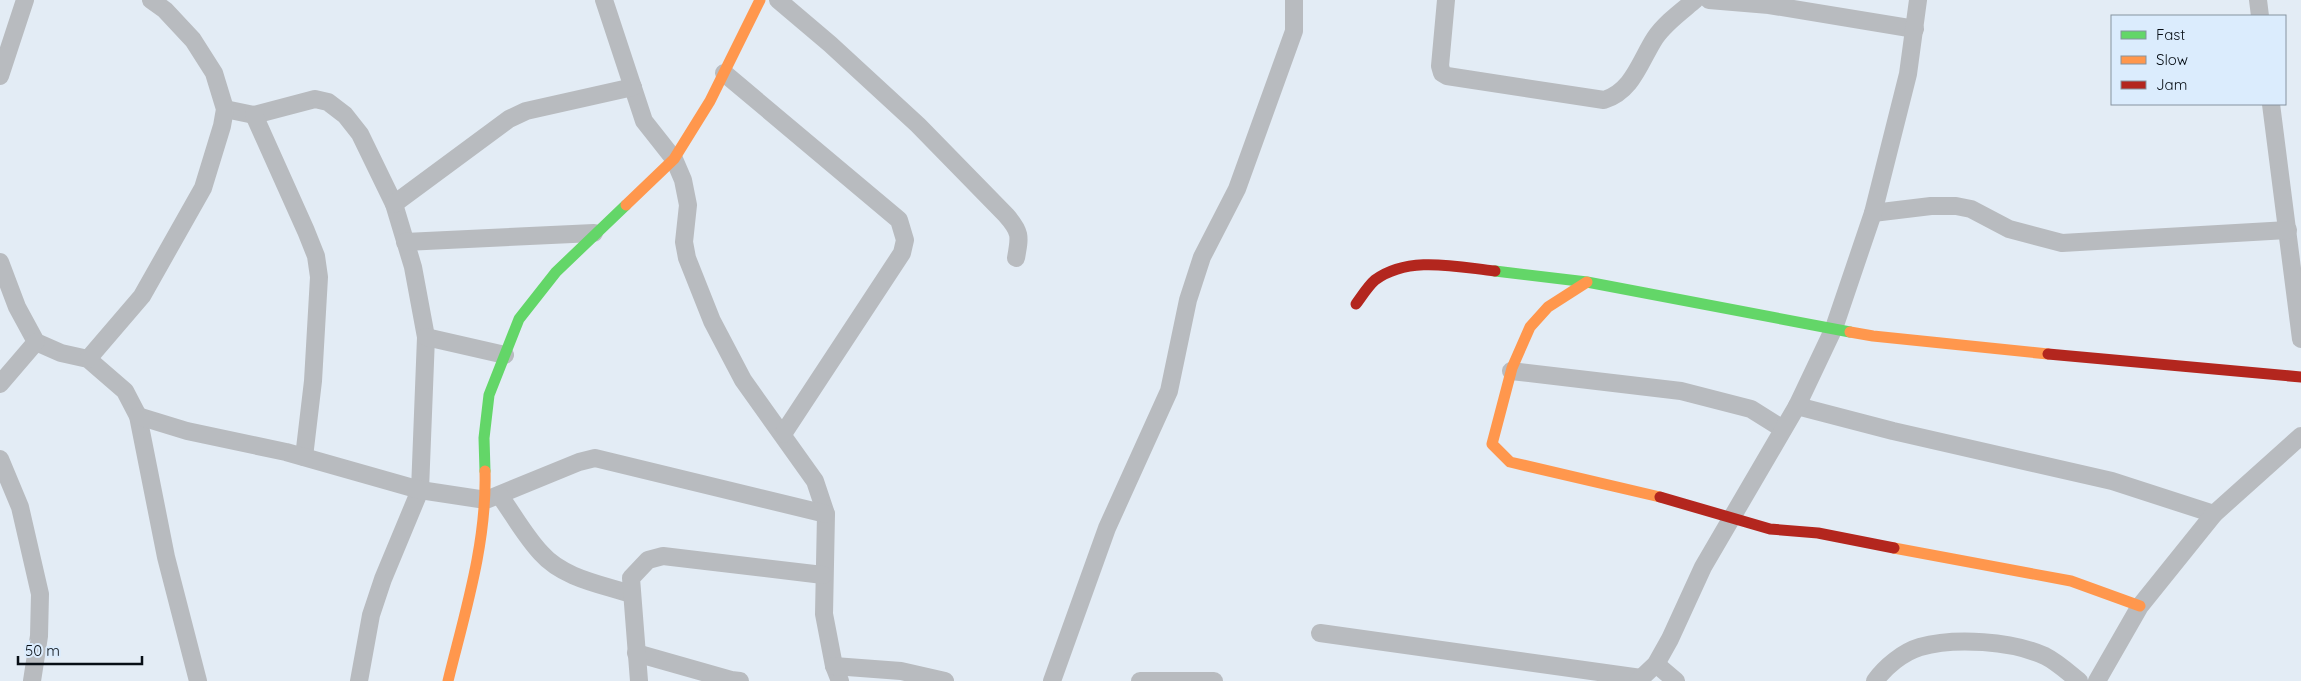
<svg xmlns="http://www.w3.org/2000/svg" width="2301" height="681" font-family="Quicksand,sans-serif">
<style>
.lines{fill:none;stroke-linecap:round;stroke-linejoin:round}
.street{stroke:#b8bbbf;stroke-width:18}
.fast{stroke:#63d668;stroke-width:11}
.slow{stroke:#ff974d;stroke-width:11}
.jam{stroke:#b3261e;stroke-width:11}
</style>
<rect width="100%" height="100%" fill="#e3ecf5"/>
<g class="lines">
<g class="street">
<path d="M604 0 644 121 674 159 683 180 688 205 684 242 687 258 712 321 743 380 815 481 826 514 824 614 834 666 840 681"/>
<path d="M778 0 830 44 918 125 1006 215C1021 232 1020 236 1016 258"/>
<path d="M1446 0 1440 66 1442 73 1447 76 1604 100C1633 91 1640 61 1655 38 1665 23 1682 11 1695 0"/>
<path d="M1709 0 1769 5 1915 29"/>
<path d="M2258 0 2260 16"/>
<path d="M724 73 899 220 905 240 902 253 783 434"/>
<path d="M0 76 25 0"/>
<path d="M2271 104 2301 339"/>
<path d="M225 109 254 115 315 99 328 102 345 115 360 134 394 204 413 267 426 337 420 490 383 579 371 615 359 681"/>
<path d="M254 115 306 231 316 256 319 277 313 381 304 457"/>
<path d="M394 204 509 119 526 111 633 87"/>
<path d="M1873 213 1931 206H1956L1971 209 2009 229 2062 243 2288 230"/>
<path d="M405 242 594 233"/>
<path d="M0 262 17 307 36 342 61 353 88 359 125 391 138 416 166 557 198 681"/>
<path d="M426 337 505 355"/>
<path d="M88 359 142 296 203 188 222 126 225 109 214 73 193 40 165 10 151 0"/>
<path d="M1511 371 1681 391 1751 409 1783 429"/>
<path d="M0 384 36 342"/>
<path d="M1797 406 1893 431 2112 481 2214 514"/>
<path d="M138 416 187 431 286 452 420 490 486 500 579 462 595 458 826 514"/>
<path d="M0 459 20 507 40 594 39 636 32 681"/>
<path d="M500 496C513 514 525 536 541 553 563 578 600 584 631 594"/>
<path d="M1320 633 1641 678"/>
<path d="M636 653 731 680 740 681"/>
<path d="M1656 664 1676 681"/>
<path d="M834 666 901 671 945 681"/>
<path d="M639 681 631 578 648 560 663 556 823 575"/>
<path d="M1052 681 1107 528 1169 391 1188 300 1202 257 1237 189 1294 31V0"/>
<path d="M1140 681H1214"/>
<path d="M1638 681 1656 664 1670 639 1703 567 1797 406 1834 328 1873 213 1908 74 1918 0"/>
<path d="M1875 681C1885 667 1903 652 1920 647 1955 637 2012 641 2045 656 2057 662 2069 673 2079 681"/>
<path d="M2097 681 2140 606 2214 514 2301 436"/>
</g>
<g class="fast">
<path d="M1495 271 1587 282 1850 332"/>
<path d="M485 471 484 438 489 395 519 319 556 272 626 205"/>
</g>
<g class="slow">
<path d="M626 205 674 159 710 101 760 0"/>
<path d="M1587 282 1548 307 1530 327 1512 368 1492 444 1510 462 1660 497"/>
<path d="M1850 332 1873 336 2048 354"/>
<path d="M1894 548 2071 581 2140 606"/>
<path d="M448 681C465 612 487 543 485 471"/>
</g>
<g class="jam">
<path d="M1356 304C1362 296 1368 286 1375 280 1409 255 1457 267 1495 271"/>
<path d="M2048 354 2301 377"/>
<path d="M1660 497 1770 529 1818 533 1894 548"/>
</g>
</g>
<rect x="2111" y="15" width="175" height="90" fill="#dbecfd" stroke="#8693a0"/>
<rect x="2121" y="31" width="25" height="8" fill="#63d668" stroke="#8693a0"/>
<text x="2156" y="40" font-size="15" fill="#070e15">Fast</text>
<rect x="2121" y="56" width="25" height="8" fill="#ff974d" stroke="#8693a0"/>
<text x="2156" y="65" font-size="15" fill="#070e15">Slow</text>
<rect x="2121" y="81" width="25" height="8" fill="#b3261e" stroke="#8693a0"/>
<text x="2156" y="90" font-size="15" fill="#070e15">Jam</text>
<path d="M18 656v8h124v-8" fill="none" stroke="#070e15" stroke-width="2.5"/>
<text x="25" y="656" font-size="15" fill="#070e15" stroke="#dbecfd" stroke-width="4" paint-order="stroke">50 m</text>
</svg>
